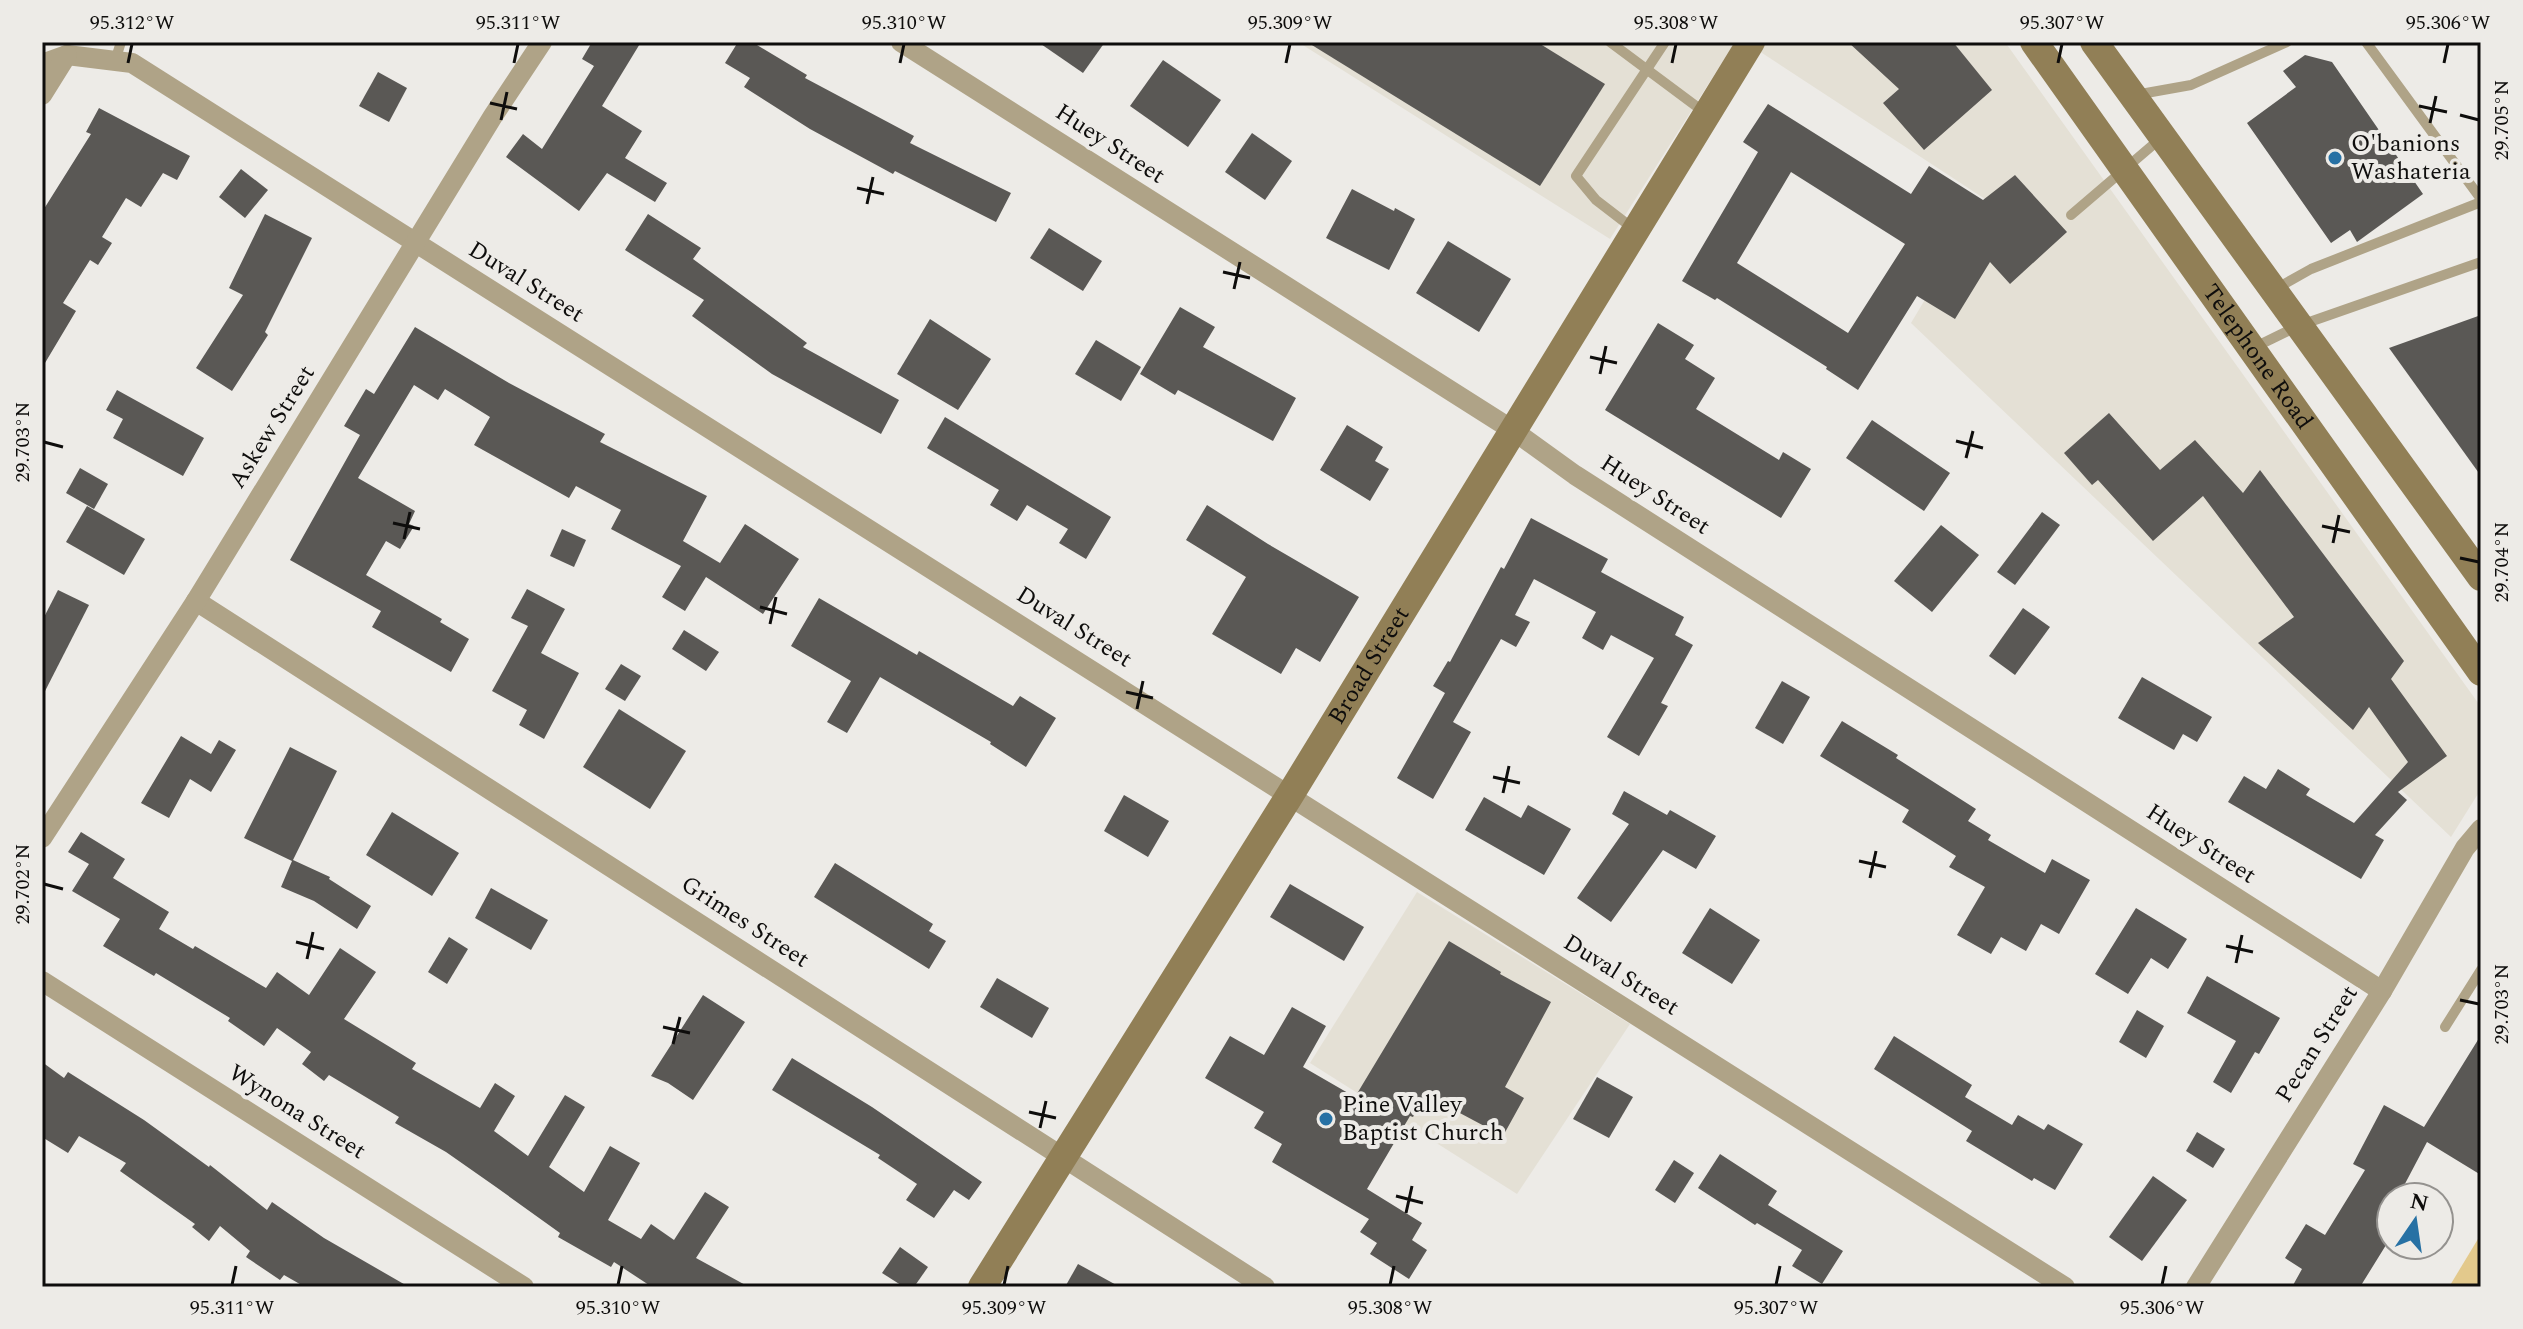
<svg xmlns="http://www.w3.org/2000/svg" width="2523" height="1329" font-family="Spectral,serif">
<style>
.built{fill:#e4e0d5}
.green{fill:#e3c98c}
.building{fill:#5a5855;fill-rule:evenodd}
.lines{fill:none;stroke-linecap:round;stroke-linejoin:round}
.lane{stroke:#afa387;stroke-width:10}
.street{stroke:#afa387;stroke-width:20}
.secondary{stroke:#917f56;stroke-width:28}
.ticks{fill:none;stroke:#0e0d0c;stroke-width:3}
.poi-dot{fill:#2771a4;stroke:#edebe7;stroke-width:3}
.labels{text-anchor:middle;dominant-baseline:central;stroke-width:8;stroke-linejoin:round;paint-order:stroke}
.street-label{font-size:24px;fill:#0e0d0c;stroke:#edebe7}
.poi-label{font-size:24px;fill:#0e0d0c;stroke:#edebe7;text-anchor:start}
.neatline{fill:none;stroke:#0e0d0c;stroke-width:3}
.ticks-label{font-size:20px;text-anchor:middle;fill:#0e0d0c}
</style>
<rect width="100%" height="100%" fill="#edebe7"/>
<g class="built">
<path d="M1298 42H1735L1610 239Z"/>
<path d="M1765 42H2005L2481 707V789L2451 837 1911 323 1985 199 1759 51Z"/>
<path d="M1417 892 1630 1024 1517 1194 1310 1063Z"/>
</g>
<path class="green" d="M2481 1234V1287H2449Z"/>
<g class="building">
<path d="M592 42H641L602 106 642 131 625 158 667 183 655 202 607 173 579 211 506 157 523 134 542 149 594 66 582 59Z"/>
<path d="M738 42H752L807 75 805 78 914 136 910 143 1011 193 996 222 895 171 893 174 810 129 744 87 750 78 725 63Z"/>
<path d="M1038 42H1105L1083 73Z"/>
<path d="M1307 42H1537L1605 84 1540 186Z"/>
<path d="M1848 42H1953L1992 90 1924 150 1883 103 1899 89Z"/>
<path d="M2305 55 2332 62 2423 194 2357 242 2350 230 2331 243 2247 123 2296 87 2283 71Z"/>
<path d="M1163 60 1221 100 1188 147 1130 106Z"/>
<path d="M378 72 407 88 389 122 359 106Z"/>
<path d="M1768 104 1911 194 1929 166 1983 200 2015 175 2067 232 2010 284 1990 262 1955 319 1917 296 1858 390 1826 369 1827 367 1717 298 1715 300 1682 281 1758 152 1743 142ZM1791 172 1905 244 1848 333 1737 263Z"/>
<path d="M99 108 190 156 177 180 163 173 141 207 126 198 102 237 112 243 98 265 90 260 63 303 76 311 42 368V212L91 134 86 132Z"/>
<path d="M1252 133 1292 161 1265 200 1225 172Z"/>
<path d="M241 169 268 190 245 218 219 197Z"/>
<path d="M1352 189 1394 211 1395 208 1415 219 1389 270 1326 238Z"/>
<path d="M265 214 312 238 265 332 268 335 232 391 196 368 243 295 229 288Z"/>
<path d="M648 214 701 248 693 259 807 343 803 347 899 400 881 434 772 374 692 316 704 300 625 250Z"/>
<path d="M1049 228 1102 261 1083 291 1030 258Z"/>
<path d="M1448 241 1511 279 1479 332 1416 293Z"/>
<path d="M1180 307 1215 327 1203 347 1296 398 1273 441 1178 390 1175 395 1140 374Z"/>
<path d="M2481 315V476L2389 348Z"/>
<path d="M930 319 991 359 958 410 897 374Z"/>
<path d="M1658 323 1694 345 1685 359 1715 378 1696 409 1779 460 1783 452 1811 469 1781 518 1605 410Z"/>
<path d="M415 327 509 383 605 434 600 442 707 496 683 541 720 563 745 524 799 559 763 614 706 577 685 611 662 597 681 566 611 529 621 510 576 486 569 498 474 445 490 417 445 389 438 400 414 385 358 478 415 511 409 524 414 526 400 549 386 541 366 575 442 619 440 622 469 639 451 672 372 627 381 611 290 560 360 435 344 426 366 389 374 394Z"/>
<path d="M1096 340 1141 367 1121 401 1075 374Z"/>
<path d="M117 390 204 438 183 476 113 438 123 419 106 410Z"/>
<path d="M2109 413 2160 470 2195 440 2243 493 2260 470 2404 661 2391 679 2447 756 2398 792 2407 800 2375 835 2384 840 2361 879 2228 802 2244 776 2266 789 2278 769 2310 789 2306 795 2354 823 2408 762 2369 707 2353 730 2258 643 2294 617 2203 496 2153 541 2098 480 2092 485 2064 453Z"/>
<path d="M945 417 1111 517 1086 559 1059 543 1068 529 1027 505 1017 521 990 505 999 490 927 448Z"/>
<path d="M1872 420 1950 473 1924 511 1846 458Z"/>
<path d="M1347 425 1383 447 1375 461 1389 469 1370 501 1320 470Z"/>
<path d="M80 468 108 484 94 509 66 493Z"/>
<path d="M1207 505 1268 544 1359 597 1320 662 1296 648 1281 674 1212 634 1246 577 1186 540Z"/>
<path d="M87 506 145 539 124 575 66 542Z"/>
<path d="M2042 512 2060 525 2015 585 1997 572Z"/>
<path d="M1531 518 1608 559 1601 572 1684 617 1675 635 1693 645 1661 703 1668 706 1639 756 1607 737 1654 658 1611 635 1603 650 1582 638 1596 612 1534 579 1515 615 1530 622 1516 647 1501 639 1453 722 1471 732 1433 799 1397 778 1445 693 1433 686 1448 661 1450 662 1501 567 1504 569Z"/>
<path d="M1941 525 1979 555 1932 612 1894 581Z"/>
<path d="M562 529 586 540 574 567 550 556Z"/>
<path d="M527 589 565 609 541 653 579 673 544 739 519 725 527 710 492 691 528 626 511 618Z"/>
<path d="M58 590 89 605 42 697V621Z"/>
<path d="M819 598 917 655 919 651 1013 706 1020 696 1056 718 1026 767 990 744 991 742 880 677 847 733 827 722 851 681 791 646Z"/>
<path d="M2023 608 2050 627 2015 675 1989 656Z"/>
<path d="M684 630 719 652 706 671 672 649Z"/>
<path d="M621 664 641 676 625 701 605 689Z"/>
<path d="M2142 677 2212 717 2197 742 2183 734 2174 750 2118 718Z"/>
<path d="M1782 681 1810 697 1783 744 1755 728Z"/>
<path d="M619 709 686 751 650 809 583 767Z"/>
<path d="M1842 721 1898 755 1896 758 1976 809 1968 821 1991 835 1988 840 2045 873 2052 859 2090 880 2059 934 2041 924 2026 951 2001 937 1991 954 1957 935 1985 887 1949 867 1956 856 1902 822 1909 810 1820 756Z"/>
<path d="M181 736 211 754 219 740 236 750 211 792 190 779 169 818 141 803Z"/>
<path d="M290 747 337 771 293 860 330 877 329 879 371 906 357 929 314 901 281 887 292 861 244 838Z"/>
<path d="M1624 791 1667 815 1670 810 1716 836 1696 869 1663 850 1611 922 1577 898 1629 824 1612 814Z"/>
<path d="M1124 795 1169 821 1148 857 1104 831Z"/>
<path d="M1484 797 1521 818 1528 805 1571 829 1544 875 1465 830Z"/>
<path d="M392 812 459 853 432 896 366 855Z"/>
<path d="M81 832 125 859 113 878 169 912 159 929 193 949 195 946 266 988 277 972 309 995 340 948 376 972 344 1019 416 1063 412 1069 480 1108 495 1083 515 1096 494 1131 528 1156 565 1095 585 1107 549 1167 584 1192 610 1146 640 1163 608 1220 641 1239 651 1224 674 1240 705 1192 729 1207 696 1258 749 1287H652L614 1262 611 1267 558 1237 560 1233 496 1187 446 1152 395 1123 399 1117 329 1075 324 1081 302 1064 311 1052 277 1028 264 1046 228 1021 230 1018 156 973 154 976 103 946 120 919 72 891 89 864 68 852Z"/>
<path d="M835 863 933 924 929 931 946 941 929 969 814 897Z"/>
<path d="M1290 884 1364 927 1344 961 1270 917Z"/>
<path d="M491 888 548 920 531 950 475 918Z"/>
<path d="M1710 908 1760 940 1732 984 1682 953Z"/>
<path d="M2136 908 2187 939 2168 969 2151 958 2128 994 2095 974Z"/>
<path d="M449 937 468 949 447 984 428 972Z"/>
<path d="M1449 941 1501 972 1500 974 1551 1002 1505 1087 1524 1098 1503 1136 1426 1095 1413 1117 1410 1116 1367 1189 1422 1223 1412 1240 1427 1250 1409 1279 1370 1254 1377 1243 1360 1232 1369 1219 1272 1162 1282 1144 1254 1128 1264 1112 1205 1078 1230 1036 1264 1055 1292 1007 1326 1026 1303 1067 1355 1097Z"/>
<path d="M2207 976 2280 1018 2259 1054 2255 1052 2231 1093 2213 1082 2236 1041 2187 1013Z"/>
<path d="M997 978 1049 1008 1032 1038 980 1007Z"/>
<path d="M703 995 745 1022 693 1100 668 1083 651 1076Z"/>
<path d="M2137 1010 2164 1026 2146 1058 2119 1042Z"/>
<path d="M2481 1035V1175L2427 1142 2398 1197H2391V1237L2360 1287H2292L2302 1269 2285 1258 2306 1224 2325 1235 2365 1170 2353 1164 2384 1105 2424 1127Z"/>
<path d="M1894 1036 1972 1085 1965 1097 2012 1125 2018 1115 2044 1130 2048 1124 2083 1144 2055 1190 2034 1178 2032 1181 1966 1141 1972 1131 1874 1069Z"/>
<path d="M792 1058 872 1107 982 1182 969 1200 954 1190 934 1218 906 1200 917 1184 878 1158 880 1155 772 1090Z"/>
<path d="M42 1062 64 1078 68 1072 144 1120 209 1167 210 1165 267 1210 272 1202 324 1238 409 1287H305L284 1275 280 1280 246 1257 250 1251 220 1226 209 1241 192 1227 195 1224 120 1171 126 1163 79 1136 68 1153 42 1137Z"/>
<path d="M1597 1077 1633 1097 1609 1138 1573 1119Z"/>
<path d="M2197 1132 2225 1149 2213 1168 2186 1151Z"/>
<path d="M1720 1154 1777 1191 1768 1205 1843 1251 1822 1284 1792 1266 1802 1250 1757 1223 1755 1225 1698 1188Z"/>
<path d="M1674 1160 1694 1173 1675 1203 1655 1190Z"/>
<path d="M2153 1176 2187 1200 2142 1261 2109 1237Z"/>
<path d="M900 1247 928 1267 914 1287H904L882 1273Z"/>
<path d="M1078 1264 1120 1287H1065Z"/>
</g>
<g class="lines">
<g class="lane">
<path d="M1610 42 1704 112"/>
<path d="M2366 42 2481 199"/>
<path d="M115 61 121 42"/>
<path d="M2135 95 2191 85 2287 42"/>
<path d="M2071 215 2161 138"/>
<path d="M1635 230 1596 200 1576 176 1665 42"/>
<path d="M2277 288 2311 269 2481 202"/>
<path d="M2255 347 2298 326 2481 262"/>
<path d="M2445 1027 2481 970"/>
</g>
<g class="street">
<path d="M901 42 1514 431 1575 475 2382 991"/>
<path d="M42 64 67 55 132 63 2065 1287"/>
<path d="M42 95 67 55"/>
<path d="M196 601 1265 1287"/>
<path d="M42 838 196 601 493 116 542 42"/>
<path d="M42 981 524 1287"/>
<path d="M2196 1287 2382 991 2465 848 2481 829"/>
</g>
<g class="secondary">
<path id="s1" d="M2034 42 2481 672"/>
<path d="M2094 42 2481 577"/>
<path id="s2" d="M982 1287 1290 795 1751 42"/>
</g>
</g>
<path class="ticks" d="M128 63 132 44M514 63 518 44M900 63 904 44M1286 63 1290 44M1672 63 1676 44M2058 63 2062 44M2444 63 2448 44M490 103 517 109M2419 106 2447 112M2460 115 2479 120M501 120 507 92M2430 123 2436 96M857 188 884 194M867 204 873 177M1223 272 1250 278M1234 289 1240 262M1590 357 1617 363M1600 374 1606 346M1956 441 1983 448M44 442 63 447M1966 458 1973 431M393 523 420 529M2322 526 2350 532M404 539 410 512M2333 543 2339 515M2460 558 2479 562M760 607 787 614M770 624 776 597M1126 692 1153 698M1137 709 1143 681M1493 777 1520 783M1503 793 1509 766M1859 861 1886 867M1870 878 1876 851M44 884 63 889M296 942 324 949M2226 946 2253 952M307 959 313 932M2236 963 2242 935M2460 1000 2479 1004M663 1027 690 1033M673 1044 680 1017M1029 1112 1056 1118M1040 1128 1046 1101M1396 1196 1423 1203M1406 1213 1412 1186M232 1285 236 1266M618 1285 622 1266M1004 1285 1008 1266M1390 1285 1394 1266M1776 1285 1780 1266M2162 1285 2166 1266"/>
<g class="poi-dot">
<circle cx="2335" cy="158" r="8"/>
<circle cx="1326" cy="1119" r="8"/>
</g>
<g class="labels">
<g class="street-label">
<text transform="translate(1110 144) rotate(33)">Huey Street</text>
<text transform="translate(526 282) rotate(32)">Duval Street</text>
<text stroke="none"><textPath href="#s1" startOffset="386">Telephone Road</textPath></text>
<text transform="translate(272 427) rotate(-58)">Askew Street</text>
<text transform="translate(1655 495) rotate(33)">Huey Street</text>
<text transform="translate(1074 627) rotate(32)">Duval Street</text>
<text stroke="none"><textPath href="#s2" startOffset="732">Broad Street</textPath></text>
<text transform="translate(2201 844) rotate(33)">Huey Street</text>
<text transform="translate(745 922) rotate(33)">Grimes Street</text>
<text transform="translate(1621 975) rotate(32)">Duval Street</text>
<text transform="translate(2317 1044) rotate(-58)">Pecan Street</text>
<text transform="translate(297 1112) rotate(32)">Wynona Street</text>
</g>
<g class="poi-label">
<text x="2351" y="144">O'banions<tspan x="2351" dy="28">Washateria</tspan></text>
<text x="1342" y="1105">Pine Valley<tspan x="1342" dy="28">Baptist Church</tspan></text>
</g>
</g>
<rect width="2523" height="1329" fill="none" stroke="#edebe7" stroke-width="88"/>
<g transform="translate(2415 1221) rotate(13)"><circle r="38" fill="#edebe7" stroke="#94928f" stroke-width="2"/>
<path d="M0-6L14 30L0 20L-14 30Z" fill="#2771a4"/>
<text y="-12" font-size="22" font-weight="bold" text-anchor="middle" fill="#0e0d0c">N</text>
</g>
<rect x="44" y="44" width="2435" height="1241" class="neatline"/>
<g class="ticks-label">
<text x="132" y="29">95.312°W</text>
<text x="518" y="29">95.311°W</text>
<text x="904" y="29">95.310°W</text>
<text x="1290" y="29">95.309°W</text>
<text x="1676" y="29">95.308°W</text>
<text x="2062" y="29">95.307°W</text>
<text x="2448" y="29">95.306°W</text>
<text transform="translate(2501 120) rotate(-90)" y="7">29.705°N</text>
<text transform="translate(22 442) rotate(-90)" y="7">29.703°N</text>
<text transform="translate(2501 562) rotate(-90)" y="7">29.704°N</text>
<text transform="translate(22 884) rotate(-90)" y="7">29.702°N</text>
<text transform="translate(2501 1004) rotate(-90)" y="7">29.703°N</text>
<text x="232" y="1314">95.311°W</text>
<text x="618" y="1314">95.310°W</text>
<text x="1004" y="1314">95.309°W</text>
<text x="1390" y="1314">95.308°W</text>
<text x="1776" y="1314">95.307°W</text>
<text x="2162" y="1314">95.306°W</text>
</g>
</svg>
